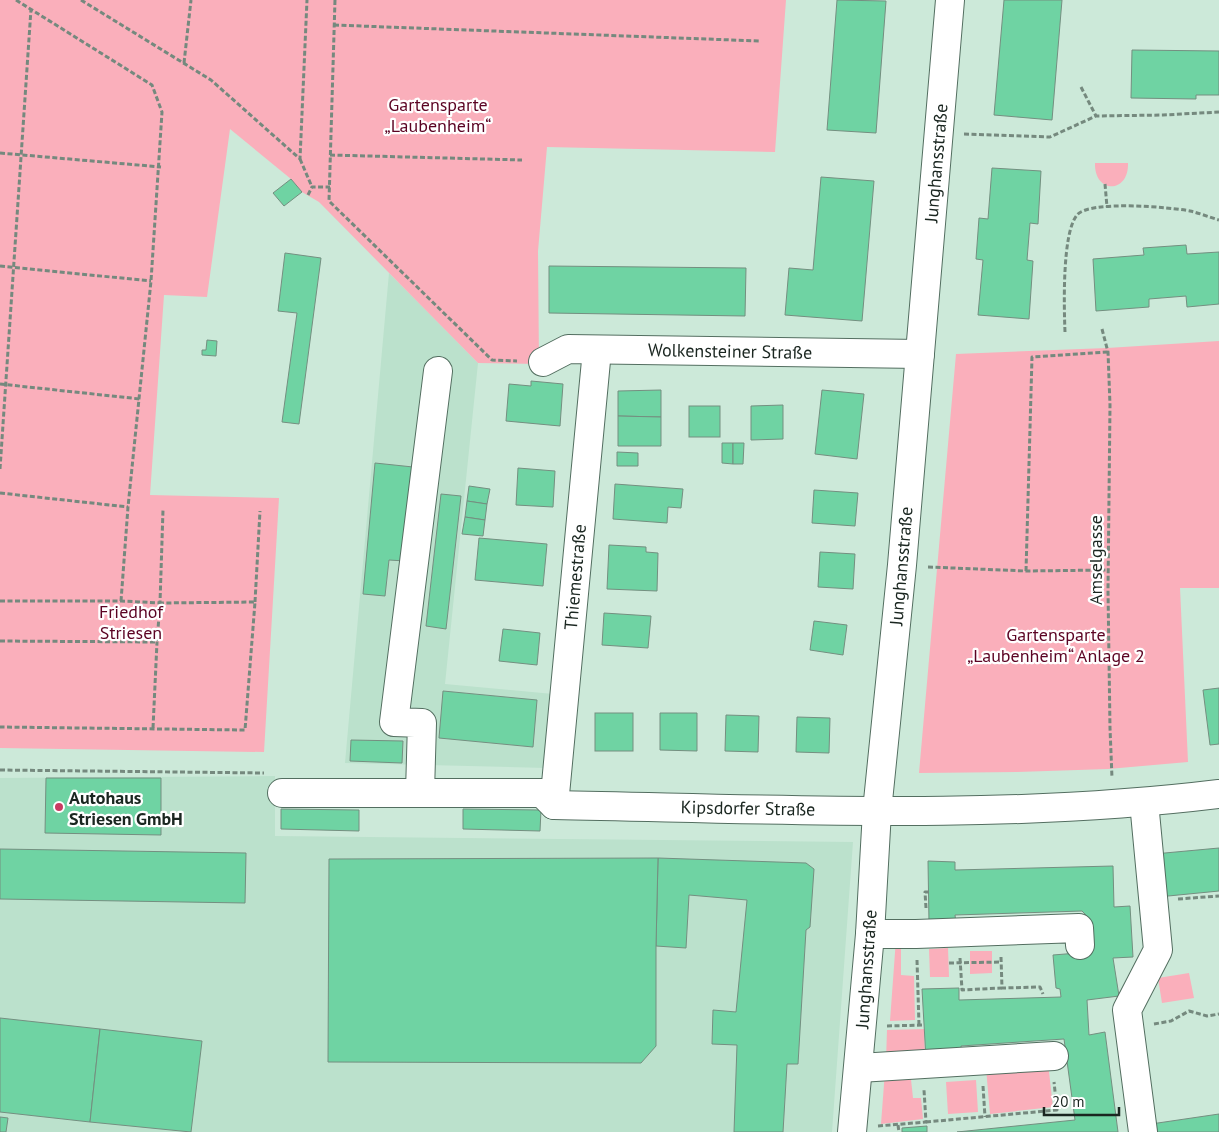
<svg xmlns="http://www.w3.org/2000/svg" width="1219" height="1132" font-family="'PT Sans',sans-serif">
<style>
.built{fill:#bbe1cc}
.green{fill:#faafbb}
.building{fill:#6fd3a3;stroke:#748f80}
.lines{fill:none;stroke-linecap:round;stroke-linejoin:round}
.minor-casing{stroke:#536e60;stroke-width:30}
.path{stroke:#75897e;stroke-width:3;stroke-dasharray:5 2.5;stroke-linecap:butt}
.minor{stroke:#fff;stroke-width:28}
.poi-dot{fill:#c93b62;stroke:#fff;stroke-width:2}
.labels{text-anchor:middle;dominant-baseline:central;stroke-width:4.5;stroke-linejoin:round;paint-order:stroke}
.park-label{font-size:18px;fill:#5b0323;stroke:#fff}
.street-label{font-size:18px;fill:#1a2620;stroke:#fff}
.poi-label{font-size:18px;font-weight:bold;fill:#1a2620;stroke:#fff;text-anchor:start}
</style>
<rect width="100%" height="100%" fill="#cce9d9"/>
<g class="built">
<path d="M389 273 478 363 445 684 553 694 546 768 345 763Z"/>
<path d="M275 776V836L853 842 832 1132H0V778Z"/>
</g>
<g class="green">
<path d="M0 0H786L775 152 547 147 538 251 539 364 478 363 319 202 302 192 291 179 230 129 207 297 164 295 150 495 279 498 264 752 0 748Z"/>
<path d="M1095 163H1128C1129 194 1094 194 1095 163Z"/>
<path d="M1219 341V588H1180L1188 762 1108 769 1017 772 919 773 956 354 1107 348Z"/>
<path d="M896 939 901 946V975L914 976 915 1020 890 1021Z"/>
<path d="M948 948 949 977H930L929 949Z"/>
<path d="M970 951H992V973L970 974Z"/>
<path d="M1189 973 1194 998 1162 1003 1158 978Z"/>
<path d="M924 1029 925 1059 886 1061 887 1030Z"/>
<path d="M1048 1063 1053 1107 990 1114 986 1068Z"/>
<path d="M910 1070 913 1098H921L923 1119 881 1124 885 1071Z"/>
<path d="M976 1080 978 1112 948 1114 946 1082Z"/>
</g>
<g class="building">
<path d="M837 0 886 1 876 133 827 130Z"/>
<path d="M1004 0H1062L1052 120 994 115Z"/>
<path d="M1132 50 1219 51V95H1196V99L1131 98Z"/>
<path d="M992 168 1041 171 1038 224 1030 223 1027 260 1033 261 1029 319 978 315 983 260 976 259 979 218 988 219Z"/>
<path d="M821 177 874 181 862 321 785 315 789 268 813 270Z"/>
<path d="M291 179 302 192 284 206 273 193Z"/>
<path d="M1186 245 1187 254 1219 252V304L1187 307 1186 296 1149 299V307L1096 311 1093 259 1144 255 1143 248Z"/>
<path d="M285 253 321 258 299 424 282 422 297 313 278 311Z"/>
<path d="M549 266 746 268 745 316 549 313Z"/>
<path d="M207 340 217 341 216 356 202 355V350H206Z"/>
<path d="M531 381 563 384 560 426 506 421 509 384 531 386Z"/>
<path d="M661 390V417L618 416V391Z"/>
<path d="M822 390 864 394 857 459 815 454Z"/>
<path d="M783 405V439L751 440V406Z"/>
<rect x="689" y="406" width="31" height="31"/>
<path d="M618 416 661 417V446H618Z"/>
<path d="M722 443H733V464L722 463Z"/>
<path d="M733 443H744L743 464H733Z"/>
<path d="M617 452 638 453V466H617Z"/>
<path d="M375 463 413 467 405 561 389 560 385 596 363 594Z"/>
<path d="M518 468 555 471 553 507 516 505Z"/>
<path d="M615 484 683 489 681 508 668 507 667 523 613 519Z"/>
<path d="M469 486 490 489 487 504 467 501Z"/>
<path d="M814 490 858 493 855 526 812 523Z"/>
<path d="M441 494 461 496 446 629 426 626Z"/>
<path d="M467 501 487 504 485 520 465 517Z"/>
<path d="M465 517 485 520 483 536 462 534Z"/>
<path d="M479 538 547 544 543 586 475 580Z"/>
<path d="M609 545 646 547V552L658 553 657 591 607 589Z"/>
<path d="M820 552 855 554 853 589 818 587Z"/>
<path d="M604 613 651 616 648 648 602 645Z"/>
<path d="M814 621 847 625 843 655 810 650Z"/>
<path d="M503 629 540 633 537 665 499 661Z"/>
<path d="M1219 688V744L1210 745 1203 690Z"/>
<path d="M443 691 537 700 533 747 439 738Z"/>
<rect x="595" y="713" width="38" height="38"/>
<path d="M660 713H697V751L660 750Z"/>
<path d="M726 715 759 716 758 752 725 751Z"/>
<path d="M797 717 830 718 829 753 796 752Z"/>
<path d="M351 740 403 741 402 763 350 761Z"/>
<path d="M46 778H161V835L45 833Z"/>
<path d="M281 809 359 810V831L281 829Z"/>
<path d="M463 809 541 810 540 831 463 829Z"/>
<path d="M1219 848V891L1158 897 1154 854Z"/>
<path d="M0 849 246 853 245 903 0 899Z"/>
<path d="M658 858 806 863 814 869 810 927 806 930 798 1064H787L783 1132H734L737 1045 712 1044 713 1010 736 1012 747 900 689 895 686 948 656 946Z"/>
<path d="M658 858 656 946V1046L641 1063 328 1062 329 859Z"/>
<path d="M928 861 955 862V870L1113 866 1114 907 1130 906 1133 957 1113 958 1119 996 1087 1000 1089 1035 1105 1032 1118 1132H957L1075 1120 1064 1039 961 1046 962 1057 926 1059 922 989 959 988V1000L1061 997 1060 989 1056 988 1053 955 1090 952 1087 916 1082 911 955 915 956 924 929 923Z"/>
<path d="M0 1018 100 1029 90 1122 0 1112Z"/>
<path d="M100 1029 202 1041 191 1132 90 1122Z"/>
<path d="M1219 1114V1132H1152L1151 1124Z"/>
<path d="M0 1117 8 1118 6 1132H0Z"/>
<path d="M927 1126V1132H902V1128Z"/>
</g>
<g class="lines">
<defs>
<g id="minor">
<path d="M543 362 568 349 920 354"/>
<path d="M420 792 422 723 394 722 438 371"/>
<path d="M282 793H542L554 805C775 809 999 821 1219 794"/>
<path d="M554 805 597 350"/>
<path d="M870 934H916L1079 928 1080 945"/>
<path d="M859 1068 1054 1056"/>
<path d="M852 1132 870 934 877 811 902 565 950 0"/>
<path d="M1143 1132 1127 1010 1158 950 1144 802"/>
</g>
</defs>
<use href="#minor" class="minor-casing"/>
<g class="path">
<path d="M16 0 152 85 162 112 151 281 128 507 121 601"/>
<path d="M81 0 211 80 300 159 307 0"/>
<path d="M335 0 329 201 492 360 517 361"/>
<path d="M334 25 759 41"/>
<path d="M184 63 191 0"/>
<path d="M1081 87 1096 116"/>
<path d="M964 134 1050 137 1096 116 1163 115 1219 112"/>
<path d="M0 153 161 167"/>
<path d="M330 155 522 160"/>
<path d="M300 159 312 187"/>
<path d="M1105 184 1107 207"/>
<path d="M308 195 312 187H330"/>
<path d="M0 266 151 281"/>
<path d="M1102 329 1108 352 1110 405 1108 590 1110 728 1112 778"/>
<path d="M1065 332C1064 307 1062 233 1077 215 1089 200 1170 207 1190 211 1199 213 1209 217 1219 220"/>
<path d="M0 384 140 399"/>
<path d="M0 469 31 9"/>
<path d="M0 493 128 507"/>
<path d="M928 567 1026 571 1108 570"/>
<path d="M1026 571 1032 357 1108 352"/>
<path d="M0 601H121L160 603 163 510"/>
<path d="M255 602 260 511"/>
<path d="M0 641 157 642 160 603 255 602 245 730 0 727"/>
<path d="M153 728 157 642"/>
<path d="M0 770 264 773"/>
<path d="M1178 899 1219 896"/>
<path d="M926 908 925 892H929"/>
<path d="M1001 957 1002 988 1040 987 1043 994"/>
<path d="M960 958 962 990 1002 988"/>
<path d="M917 960 919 1025"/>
<path d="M949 963 1001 962"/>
<path d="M1154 1024 1171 1021 1189 1011 1207 1016 1219 1014"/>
<path d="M887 1026 924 1025"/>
<path d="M983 1086 985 1117"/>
<path d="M926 1122 1057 1110 1054 1082"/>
<path d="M898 1125 899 1132"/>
<path d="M878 1126 926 1122 924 1090"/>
</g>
<use href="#minor" class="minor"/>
</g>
<circle class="poi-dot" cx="59" cy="807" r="5"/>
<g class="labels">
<g class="park-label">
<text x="438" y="104">Gartensparte<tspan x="438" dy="21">„Laubenheim“</tspan></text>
<text x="131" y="611">Friedhof<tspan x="131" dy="21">Striesen</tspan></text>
<text x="1056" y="634">Gartensparte<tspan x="1056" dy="21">„Laubenheim“ Anlage 2</tspan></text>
</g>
<g class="street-label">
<text transform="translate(936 163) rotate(-85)">Junghansstraße</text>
<text transform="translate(730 351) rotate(1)">Wolkensteiner Straße</text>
<text transform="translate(1095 560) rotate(-90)">Amselgasse</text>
<text transform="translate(901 566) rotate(-85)">Junghansstraße</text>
<text transform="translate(575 577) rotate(-85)">Thiemestraße</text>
<text transform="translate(748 808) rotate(1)">Kipsdorfer Straße</text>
<text transform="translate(866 969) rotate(-86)">Junghansstraße</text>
</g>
<g class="poi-label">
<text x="69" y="797">Autohaus<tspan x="69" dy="21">Striesen GmbH</tspan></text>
</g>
</g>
<path d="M1044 1107v8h75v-8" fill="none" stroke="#1a2620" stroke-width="2.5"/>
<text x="1052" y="1107" font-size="15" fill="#1a2620" stroke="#ffffff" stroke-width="4" paint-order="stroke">20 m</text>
</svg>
